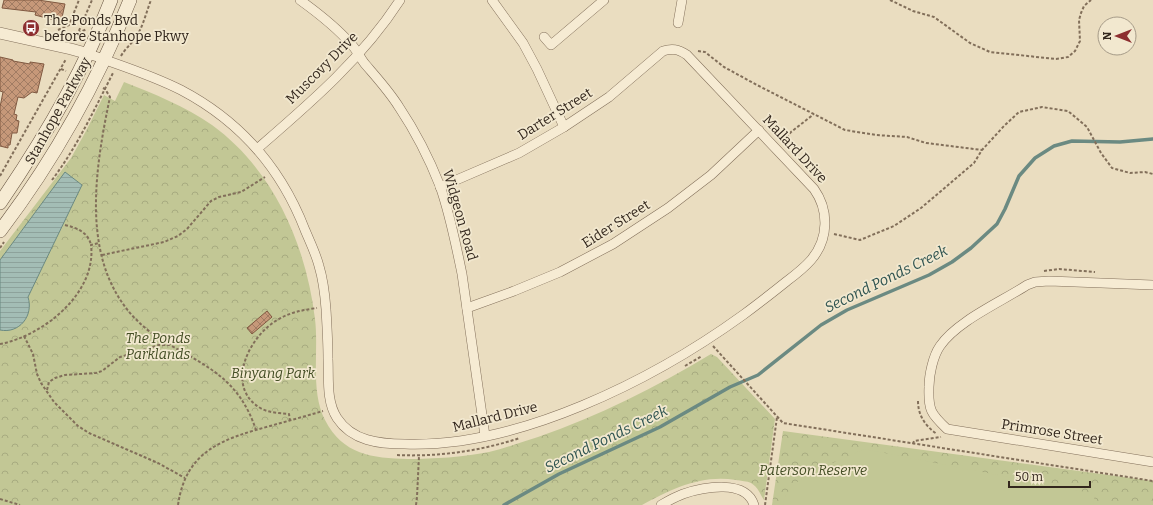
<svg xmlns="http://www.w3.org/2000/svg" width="1153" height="505" font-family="Bitter,serif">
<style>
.park{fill:url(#park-crowns)}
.pitch{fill:#c2c795}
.water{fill:url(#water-rules);stroke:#6b8a82}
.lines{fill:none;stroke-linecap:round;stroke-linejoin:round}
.stream{stroke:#6b8a82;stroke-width:3.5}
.building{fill:url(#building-cross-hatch);stroke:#805941}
.minor-casing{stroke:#826f5a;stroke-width:10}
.tertiary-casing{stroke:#826f5a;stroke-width:12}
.secondary-casing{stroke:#64503d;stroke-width:14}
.path{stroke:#826f5a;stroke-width:2;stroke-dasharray:3 2;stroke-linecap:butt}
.minor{stroke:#f6ebd3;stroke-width:9}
.tertiary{stroke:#f6ebd3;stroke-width:11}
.secondary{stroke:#f6ebd3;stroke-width:13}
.labels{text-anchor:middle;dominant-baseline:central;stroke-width:3.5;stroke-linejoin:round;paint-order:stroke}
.poi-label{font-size:14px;fill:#33271d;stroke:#f2e8cf;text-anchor:start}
.street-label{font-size:14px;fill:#33271d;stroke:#f2e8cf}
.park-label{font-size:14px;font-style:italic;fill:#444e25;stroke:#f2e8cf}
.water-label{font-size:15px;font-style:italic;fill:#2d524f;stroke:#f2e8cf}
</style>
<defs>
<pattern id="park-crowns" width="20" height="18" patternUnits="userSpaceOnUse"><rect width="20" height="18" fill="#c2c795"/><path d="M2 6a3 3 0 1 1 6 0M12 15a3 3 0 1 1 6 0" fill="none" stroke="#a7ab80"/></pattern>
<pattern id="water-rules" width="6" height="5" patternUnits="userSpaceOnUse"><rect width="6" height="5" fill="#a3bdb5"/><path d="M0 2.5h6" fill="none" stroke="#8da29b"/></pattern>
<pattern id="building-cross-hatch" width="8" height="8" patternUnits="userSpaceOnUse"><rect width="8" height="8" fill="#c69879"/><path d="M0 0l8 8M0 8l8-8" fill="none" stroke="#a17c63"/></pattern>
</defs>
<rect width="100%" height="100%" fill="#eaddc0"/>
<g class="park">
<path d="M124 82C154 94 185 106 212 125 274 170 306 245 315 319 319 351 310 391 325 420 343 455 372 458 408 459 435 459 462 457 489 452 506 448 522 442 538 437 599 416 656 387 711 354L717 357 775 419 764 500C760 494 758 487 751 483 747 481 741 481 736 480 702 474 671 489 642 505H0V251L71 158 86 131 104 95 115 101Z"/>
<path d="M783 431 1153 481V505H772Z"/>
</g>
<path class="pitch" d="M864 449 1095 494 1093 505H783C784 498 788 491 793 486 803 474 848 457 864 449Z"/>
<path class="water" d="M65 172 82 185 28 297C34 316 19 334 0 330V260Z"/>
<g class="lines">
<path class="stream" d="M504 505 559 474 660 427 730 387 758 375 821 325 847 310 929 275 952 262 971 248 997 224 1005 209 1019 176 1035 158 1054 146 1072 141 1120 142 1153 139"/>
</g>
<g class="building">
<path d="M4 0H38L65 4 61 22 35 15 36 12 2 8Z"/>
<path d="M0 57 13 60V61L30 64V62L44 64 37 93 32 92 24 98 18 97 14 114 17 115 16 120 19 121 17 133H12L10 145H8V148L0 146V107L3 92 0 91Z"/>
<path d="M267 311 272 317 252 334 247 328Z"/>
</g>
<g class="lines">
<defs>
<g id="minor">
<path d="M300 0C318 13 337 28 351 44 357 50 360 58 365 64 377 78 389 91 399 107 415 131 429 158 440 186 450 214 456 245 462 274L485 436"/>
<path d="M492 0 523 43 537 69 564 127"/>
<path d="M678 23 682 0"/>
<path d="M544 37 551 45 604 0"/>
<path d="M89 54C119 65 152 75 181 90 240 121 281 168 305 230 310 242 316 254 319 266 323 279 325 296 326 309 327 326 328 342 328 359 329 378 326 401 337 418 352 441 379 444 405 444 518 448 653 380 743 315 758 304 772 293 787 281 795 275 804 268 811 260 829 239 829 210 814 189L687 55C678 49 672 48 663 51L609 97 564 127 519 153 440 187"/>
<path d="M257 149C309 104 362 59 400 0"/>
<path d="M1153 285 1049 281 1035 282 1027 285C1001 302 957 321 940 346 933 356 929 375 929 387 928 410 931 414 947 429L1153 462"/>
<path d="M467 308 514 291 560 272 613 244 668 208 711 175 759 130"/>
<path d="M661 505C668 501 675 497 683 494 704 487 746 479 754 505"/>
</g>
<path id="tertiary" d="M0 33 71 49 89 54"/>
<g id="secondary">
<path d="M0 203C44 139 83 73 111 0"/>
<path d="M0 231C54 160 97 83 130 0"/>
</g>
</defs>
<use href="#minor" class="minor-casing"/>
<use href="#tertiary" class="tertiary-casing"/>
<use href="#secondary" class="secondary-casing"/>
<g class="path">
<path d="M890 0 913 11 934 17 970 43 990 52 1056 59 1068 57 1075 51 1080 41 1079 20 1081 13 1084 6 1091 0"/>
<path d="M58 30 69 25 79 0"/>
<path d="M78 33 87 29"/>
<path d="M75 40 92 0"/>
<path d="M698 51 705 52 724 67 757 85 845 130 876 135 907 137 926 143 982 150"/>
<path d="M121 56C125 49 130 45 135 39 143 27 146 13 151 0"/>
<path d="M61 69 66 71"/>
<path d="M103 88 105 89 110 97C92 183 76 289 165 342 208 367 239 379 256 430"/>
<path d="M783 141 791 132 814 114"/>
<path d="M0 176 66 59"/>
<path d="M52 180C77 147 94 110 113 73"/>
<path d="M65 225C77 228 88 232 91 245"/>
<path d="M834 234 860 240 894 226 921 208 974 163 982 150 1004 126 1019 112 1042 107 1068 111 1087 127 1101 153 1112 168 1130 173 1145 172 1153 174"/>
<path d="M0 248 4 242"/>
<path d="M102 255 164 242 178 236 187 229 211 201 219 197 241 192 265 177"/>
<path d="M1044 271 1059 269 1095 272"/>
<path d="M24 336 33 354 37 374 41 383 54 402 78 426 89 433 158 463 185 478"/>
<path d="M0 344C43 336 97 293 91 245L99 243"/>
<path d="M713 346 783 423 1153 481"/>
<path d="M685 366 702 356"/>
<path d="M47 390 49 382 55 378 65 375 96 373 102 371 120 357 159 345H169"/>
<path d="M918 401C918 415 925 426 937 434"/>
<path d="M290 421 289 414C280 413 270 413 262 409 223 388 249 335 279 319 291 312 303 310 317 308"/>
<path d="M913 444 914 441 941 437"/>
<path d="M397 455C439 457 480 451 520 438"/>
<path d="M0 499 20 505"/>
<path d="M178 505C186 450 223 439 270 426 288 421 306 416 323 411"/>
<path d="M416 505 417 497 419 456"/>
<path d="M765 505 777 417"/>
</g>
<use href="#minor" class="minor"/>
<use href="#tertiary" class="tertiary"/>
<use href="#secondary" class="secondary"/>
</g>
<defs>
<symbol id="bus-disc" viewBox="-11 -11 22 22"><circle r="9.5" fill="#8d2e2f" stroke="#f2e8cf"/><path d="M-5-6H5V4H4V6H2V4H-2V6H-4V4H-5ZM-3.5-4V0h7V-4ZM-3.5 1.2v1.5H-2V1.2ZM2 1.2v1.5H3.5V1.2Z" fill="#fff"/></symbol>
</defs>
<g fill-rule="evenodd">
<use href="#bus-disc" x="21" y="18" width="20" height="20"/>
</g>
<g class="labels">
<g class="poi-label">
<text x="44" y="20">The Ponds Bvd<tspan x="44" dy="16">before Stanhope Pkwy</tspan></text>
</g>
<g class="street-label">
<text transform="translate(322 68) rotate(-45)">Muscovy Drive</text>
<text transform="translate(58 111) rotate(-61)">Stanhope Parkway</text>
<text transform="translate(555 114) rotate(-32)">Darter Street</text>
<text transform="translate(795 149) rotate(47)">Mallard Drive</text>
<text transform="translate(460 215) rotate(74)">Widgeon Road</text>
<text transform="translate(616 224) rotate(-32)">Eider Street</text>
<text transform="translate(495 417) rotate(-14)">Mallard Drive</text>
<text transform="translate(1052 432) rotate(9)">Primrose Street</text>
</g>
<g class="park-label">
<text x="158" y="338">The Ponds<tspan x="158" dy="16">Parklands</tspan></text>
<text x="273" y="373">Binyang Park</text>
<text x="813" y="470">Paterson Reserve</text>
</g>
<g class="water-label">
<text transform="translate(886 279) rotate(-26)">Second Ponds Creek</text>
<text transform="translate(606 439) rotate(-26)">Second Ponds Creek</text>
</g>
</g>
<g transform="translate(1117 36) rotate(270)"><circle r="19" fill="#f2e8cf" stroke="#a69b88"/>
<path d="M0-3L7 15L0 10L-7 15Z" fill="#8d2e2f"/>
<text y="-6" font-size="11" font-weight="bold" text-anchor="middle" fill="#33271d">N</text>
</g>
<path d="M1009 481v6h81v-6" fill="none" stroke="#33271d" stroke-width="2"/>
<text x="1015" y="481" font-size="12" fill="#33271d" stroke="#f2e8cf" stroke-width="3" paint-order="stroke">50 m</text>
</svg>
